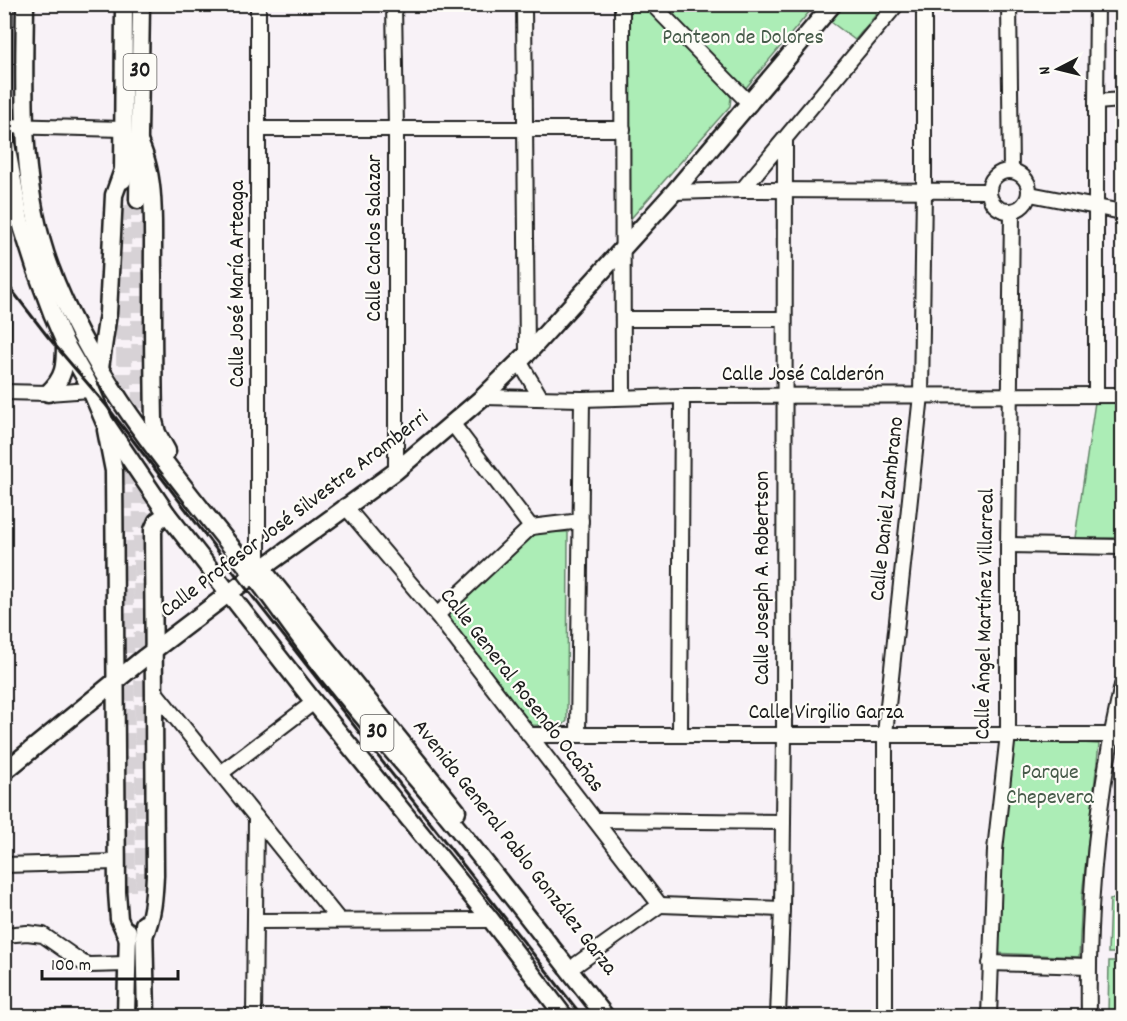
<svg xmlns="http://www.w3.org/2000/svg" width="1127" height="1021" font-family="Dekko,sans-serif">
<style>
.green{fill:#acedb6;stroke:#648469;stroke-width:1.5}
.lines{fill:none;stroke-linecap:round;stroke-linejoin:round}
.major-tunnel{stroke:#d7d2d6;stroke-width:16;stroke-dasharray:16 8;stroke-linecap:butt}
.minor-casing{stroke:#1c1c1c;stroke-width:18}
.major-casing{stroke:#1c1c1c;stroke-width:21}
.minor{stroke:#fdfcf7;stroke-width:14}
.major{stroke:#fdfcf7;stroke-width:16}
.rail{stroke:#1c1c1c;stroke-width:3}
.labels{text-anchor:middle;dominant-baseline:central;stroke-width:4.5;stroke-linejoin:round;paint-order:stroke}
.shield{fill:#fdfcf7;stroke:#605f5e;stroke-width:1.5}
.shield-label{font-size:21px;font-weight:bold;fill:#1c1c1c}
.park-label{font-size:22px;fill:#475b4a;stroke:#fdfcf7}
.street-label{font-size:22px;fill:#1c1c1c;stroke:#fdfcf7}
</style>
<rect width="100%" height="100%" fill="#f8f2f7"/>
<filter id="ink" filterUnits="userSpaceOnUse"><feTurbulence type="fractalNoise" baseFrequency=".0167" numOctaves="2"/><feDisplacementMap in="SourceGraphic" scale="12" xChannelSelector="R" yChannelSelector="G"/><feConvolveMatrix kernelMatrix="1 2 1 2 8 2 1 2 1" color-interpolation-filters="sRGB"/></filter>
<g filter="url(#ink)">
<g class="green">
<path d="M622 5H647L721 84 731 97 730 106 626 224Z"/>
<path d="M664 5H815L744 90Z"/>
<path d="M839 5H884L855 40 827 19Z"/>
<path d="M1095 402H1122V538H1075Z"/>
<path d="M536 532H568L567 721 562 726 532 725 527 721 444 615Z"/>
<path d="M1011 739 1099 744 1082 896 1079 957 992 953Z"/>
<path d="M1110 899 1122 900V953H1108Z"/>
<path d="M1109 961H1122V1016H1108Z"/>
</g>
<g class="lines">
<g class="major-tunnel">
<path d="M138 200 144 891"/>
<path d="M123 205 128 891"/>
</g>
<defs>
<g id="minor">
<path d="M394 4 396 129V471"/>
<path d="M524 4 527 354"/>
<path d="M622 4 623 397"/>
<path d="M652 4 750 104"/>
<path d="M1009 4 1011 171"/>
<path d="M1096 102 1122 100"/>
<path d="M4 126 123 129"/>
<path d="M259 129H623"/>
<circle cx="1009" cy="191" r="20"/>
<path d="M742 190 897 4"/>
<path d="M674 192 742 190 989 191"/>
<path d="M1030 194 1122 212"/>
<path d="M624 319H784"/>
<path d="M519 361 541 398"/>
<path d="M4 392 48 393 90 390"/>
<path d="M1096 395V102L1097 4"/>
<path d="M483 397 582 399 682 396 1122 395"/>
<path d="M452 423 531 527"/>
<path d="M345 506 437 615 660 905"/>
<path d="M531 527 581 521"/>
<path d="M1008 545 1122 547"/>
<path d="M258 563V4"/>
<path d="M437 615 531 527"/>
<path d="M155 692 338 919"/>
<path d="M529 735H1111L1122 739"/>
<path d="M578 735 582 399"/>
<path d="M680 735 682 396"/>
<path d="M221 773 314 702"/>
<path d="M595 820 783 822"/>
<path d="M4 865 116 862"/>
<path d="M660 905 782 909"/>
<path d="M256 921 491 920"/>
<path d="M4 935 27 933 43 935 83 963 89 965 126 964"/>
<path d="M990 963 1088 966"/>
<path d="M577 964 660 905"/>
<path d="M254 1016 256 817"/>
<path d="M778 1016 782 909 784 734 785 140"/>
<path d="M885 1016V734L921 395 924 191V4"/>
<path d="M989 1016 995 850 1008 734V545L1012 212"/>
<path d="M1089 1016C1087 903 1097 795 1122 685"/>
</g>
<g id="major">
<path d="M25 4C24 93 19 183 50 267 93 383 177 477 252 573 279 608 304 645 332 679 367 723 405 765 441 808 497 876 551 947 605 1016"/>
<path d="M4 133 20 220 36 270 52 313 65 343 87 381 104 421 167 514 314 702 491 920 564 1016"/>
<path d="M138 140C158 177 152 233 153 275 153 324 153 373 154 421L157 433 167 451"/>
<path d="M123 180 124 4"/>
<path d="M138 200 141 4"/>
<path d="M100 368 108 313 114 195 123 170"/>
<path d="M48 393C65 377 65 366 65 344"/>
<path d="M106 430 114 471 117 892 119 919 128 939"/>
<path d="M255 560 457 811"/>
<path d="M4 772 145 657 253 575 396 471 483 397 527 354 674 192 833 4"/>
<path d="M144 924 146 1016"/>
<path d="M144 936C153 916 154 897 155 875L153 530 157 521 167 514"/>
<path d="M126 1016 128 931"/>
</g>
</defs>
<use href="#minor" class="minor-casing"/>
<use href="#major" class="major-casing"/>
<use href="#minor" class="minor"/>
<use href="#major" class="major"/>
<g class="rail">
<path d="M4 280 48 337 106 405 242 583 582 1016"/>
<path d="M4 446 10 376 12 4"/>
</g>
</g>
</g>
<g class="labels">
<g class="shield">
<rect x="123.5" y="54" width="33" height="36" rx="4.5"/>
<rect x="360.5" y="715" width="33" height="36" rx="4.5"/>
</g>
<g class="shield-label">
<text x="140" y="72">30</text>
<text x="377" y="733">30</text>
</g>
<g class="park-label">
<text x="743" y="38">Panteon de Dolores</text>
<text x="1050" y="773">Parque<tspan x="1050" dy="25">Chepevera</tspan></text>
</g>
<g class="street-label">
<text transform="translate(375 238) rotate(-90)">Calle Carlos Salazar</text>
<text transform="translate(238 284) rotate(-90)">Calle José María Arteaga</text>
<text x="803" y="375">Calle José Calderón</text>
<text transform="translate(888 509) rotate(-84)">Calle Daniel Zambrano</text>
<text transform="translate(295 515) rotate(-37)">Calle Profesor José Silvestre Aramberri</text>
<text transform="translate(763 578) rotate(-90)">Calle Joseph A. Robertson</text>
<text transform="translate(986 614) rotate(-89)">Calle Ángel Martínez Villarreal</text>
<text transform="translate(521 691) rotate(52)">Calle General Rosendo Ocañas</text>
<text x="826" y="713">Calle Virgilio Garza</text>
<text transform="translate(514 848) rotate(52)">Avenida General Pablo González Garza</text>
</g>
</g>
<rect width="1127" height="1021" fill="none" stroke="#fdfcf7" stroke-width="24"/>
<rect x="12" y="12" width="1103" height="997" fill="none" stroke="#1c1c1c" stroke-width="2" filter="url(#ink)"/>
<g transform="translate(1058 69) rotate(263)" stroke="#fdfcf7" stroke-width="4.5" paint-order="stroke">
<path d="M0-4.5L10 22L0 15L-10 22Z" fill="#1c1c1c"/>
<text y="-9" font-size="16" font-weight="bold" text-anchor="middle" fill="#1c1c1c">N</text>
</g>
<path d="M42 970v9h136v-9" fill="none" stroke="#1c1c1c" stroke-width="3"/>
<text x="51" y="970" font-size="18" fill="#1c1c1c" stroke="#fdfcf7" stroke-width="4.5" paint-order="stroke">100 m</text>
</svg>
